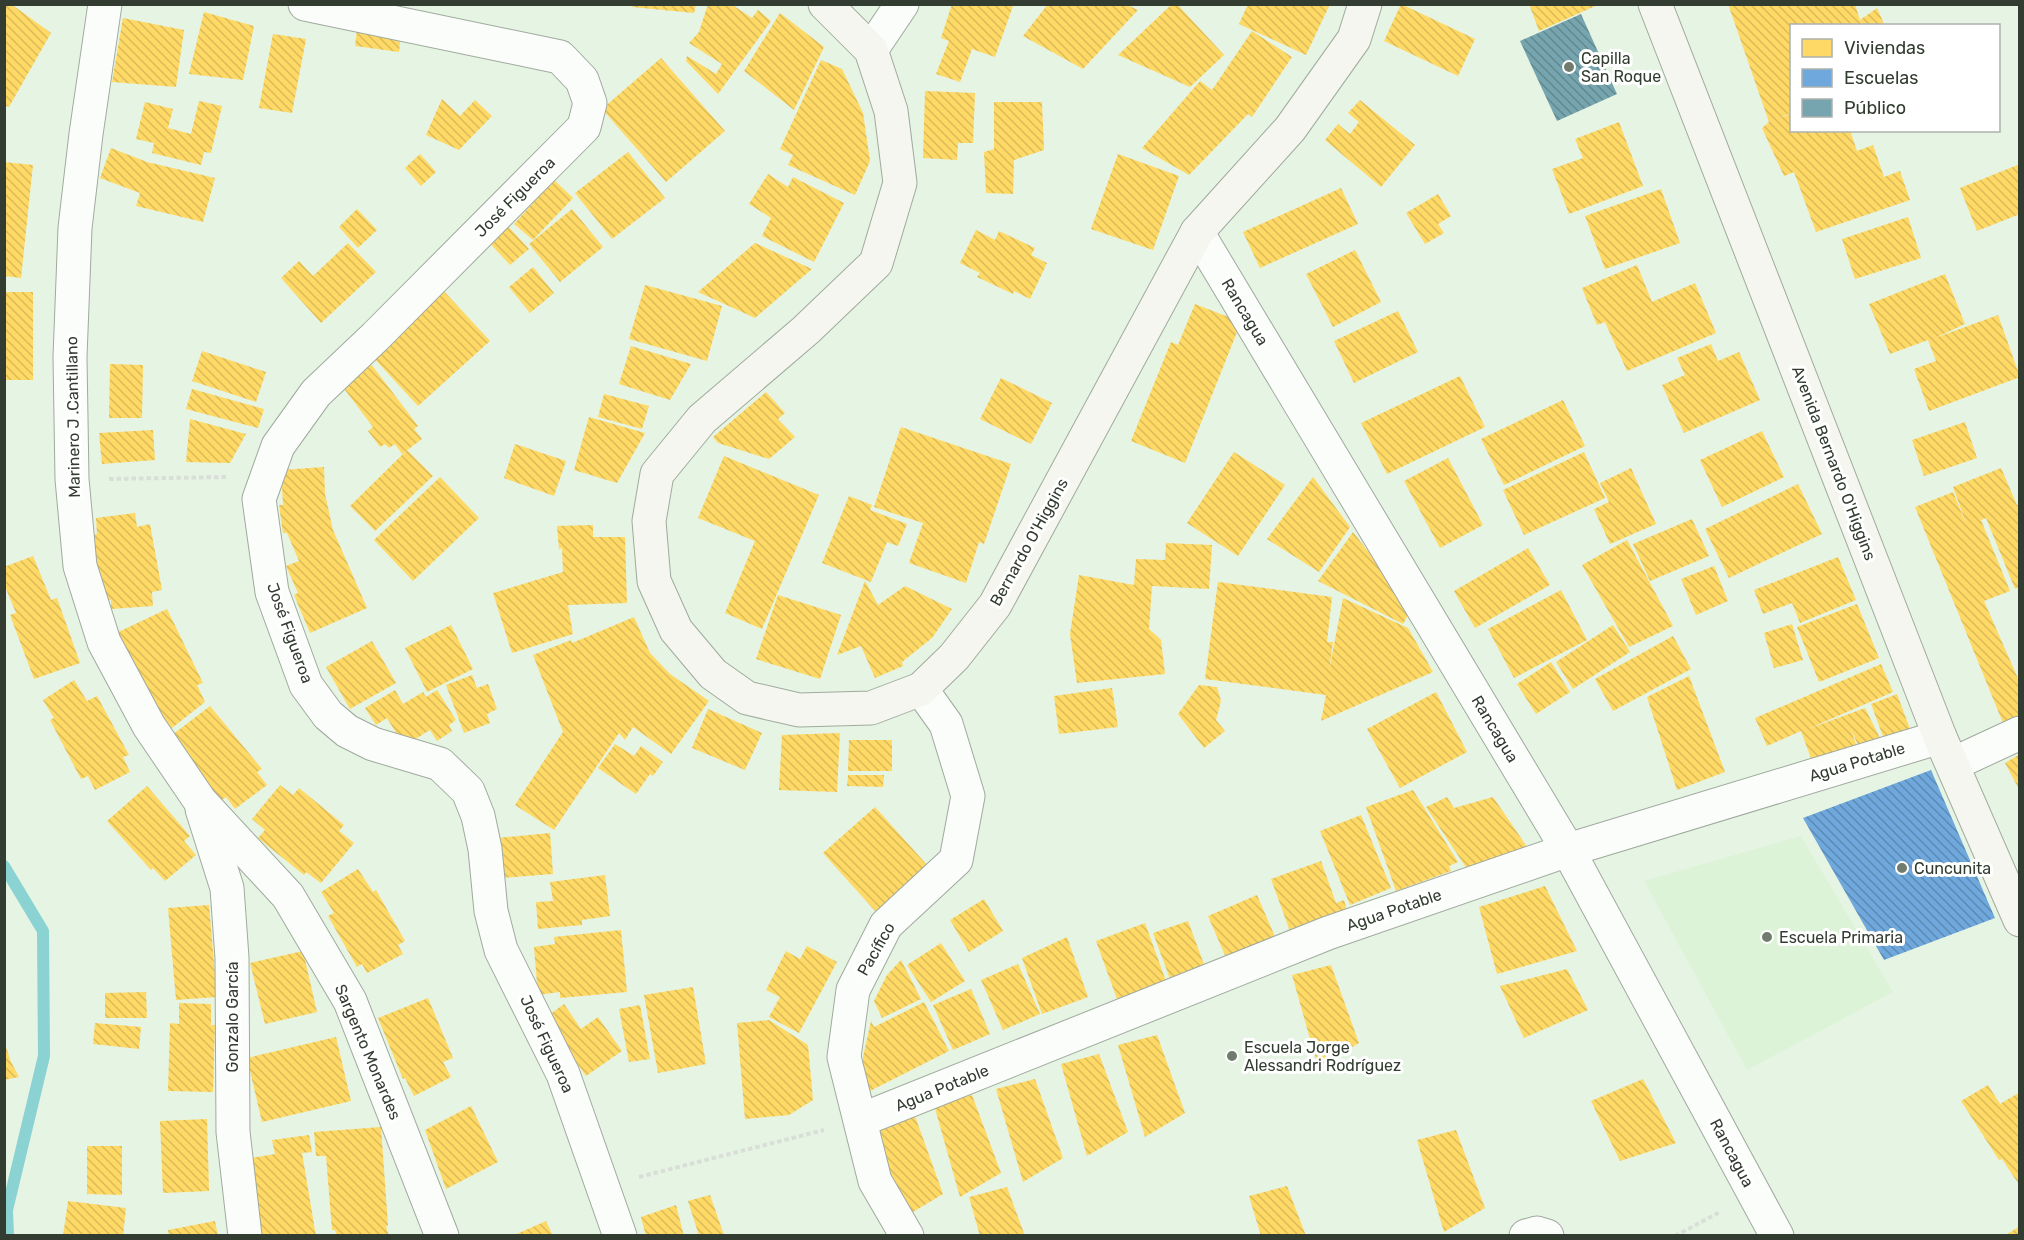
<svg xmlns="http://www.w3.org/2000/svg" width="2024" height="1240" font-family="Rubik,sans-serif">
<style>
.built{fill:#ddf3d7}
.homes{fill:url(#homes-back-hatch)}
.schools{fill:url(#schools-back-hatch)}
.public{fill:url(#public-back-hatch)}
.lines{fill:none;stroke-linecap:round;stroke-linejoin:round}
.stream{stroke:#8bd2d3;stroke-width:12}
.street-casing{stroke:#a0aa9e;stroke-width:35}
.secondary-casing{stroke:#a0aa9e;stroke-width:35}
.path{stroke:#d9ded8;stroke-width:4;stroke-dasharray:4.5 3;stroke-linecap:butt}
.street{stroke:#fbfdfb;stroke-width:33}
.secondary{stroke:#f4f6ef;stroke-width:33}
.poi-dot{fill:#717c6f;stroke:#fff;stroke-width:2}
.labels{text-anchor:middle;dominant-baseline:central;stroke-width:6;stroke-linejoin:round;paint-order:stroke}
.poi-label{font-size:16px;fill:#323c30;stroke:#fff;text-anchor:start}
.street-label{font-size:16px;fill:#323c30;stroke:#fff}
</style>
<defs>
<pattern id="homes-back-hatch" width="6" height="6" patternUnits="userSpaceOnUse" patternTransform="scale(1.5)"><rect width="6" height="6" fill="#ffd966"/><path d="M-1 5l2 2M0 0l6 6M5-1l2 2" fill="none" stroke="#dbbb59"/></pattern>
<pattern id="schools-back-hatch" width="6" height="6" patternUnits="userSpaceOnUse" patternTransform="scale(1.5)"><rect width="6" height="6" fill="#6fa8dc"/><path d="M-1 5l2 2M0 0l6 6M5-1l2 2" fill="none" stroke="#5c8ab3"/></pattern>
<pattern id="public-back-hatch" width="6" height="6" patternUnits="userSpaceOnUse" patternTransform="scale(1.5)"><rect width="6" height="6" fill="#76a5af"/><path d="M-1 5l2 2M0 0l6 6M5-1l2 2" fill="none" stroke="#61888f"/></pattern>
</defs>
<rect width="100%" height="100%" fill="#e6f4e3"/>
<path class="built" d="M1801 836 1893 992 1747 1070 1644 881Z"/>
<g class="homes">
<path d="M5 4H11L51 33 9 107 4 105Z"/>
<path d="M633 4H696L694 13 632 7Z"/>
<path d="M708 4H735L734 6 752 18 758 10 771 21 718 94 686 61 687 56 716 74 722 64 689 43 699 32Z"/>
<path d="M952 4H1008L1013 6 995 57 972 49 960 82 936 74 949 41 941 38Z"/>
<path d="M1048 4H1125L1138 10 1083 69 1023 36Z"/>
<path d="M1172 4H1177L1224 55 1190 87 1118 55Z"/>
<path d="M1248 4H1330L1306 55 1239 24Z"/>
<path d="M1401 4 1475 39 1458 76 1384 41Z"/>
<path d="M1529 4H1600L1539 31Z"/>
<path d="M1728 4H1855L1860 20 1877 8 1885 26H1792V113L1778 118 1792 114V130H1850L1857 151 1873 145 1884 177 1900 171 1910 200 1816 232 1794 172 1784 176 1762 128 1769 122Z"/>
<path d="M204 12 254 26 243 80 189 74Z"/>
<path d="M780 13 824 47 794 110 744 71Z"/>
<path d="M123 18 184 30 176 87 112 82Z"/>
<path d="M357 29 401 34 399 52 355 46Z"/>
<path d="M1252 31 1292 57 1252 117 1248 114 1189 175 1142 148 1200 81 1212 90Z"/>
<path d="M273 34 306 39 292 113 259 108Z"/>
<path d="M661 58 725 131 666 182 602 109Z"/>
<path d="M821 60 842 69 863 113 870 161 855 195 788 165 793 155 780 149Z"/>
<path d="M925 91 975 93 973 143H958L957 160 923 158Z"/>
<path d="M442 99 460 116 475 100 492 116 459 150 426 135Z"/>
<path d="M1360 100 1415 145 1381 187 1325 140 1338 124 1350 134 1359 122 1348 113Z"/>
<path d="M199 101 222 106 211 153 204 152 201 165 152 153 154 143 136 139 145 102 173 109 168 128 191 134Z"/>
<path d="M994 102H1042L1044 150 1014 160 1013 194 986 193 984 152 994 149Z"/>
<path d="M1619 122 1643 186 1569 214 1552 169 1583 158 1575 139Z"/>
<path d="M111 148 147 162 215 178 203 222 136 206 140 193 100 178Z"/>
<path d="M628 152 665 198 612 239 575 193Z"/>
<path d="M420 154 436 172 421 186 405 168Z"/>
<path d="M1118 154 1179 176 1153 250 1091 229Z"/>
<path d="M4 162 33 165 21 278 4 276Z"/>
<path d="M2020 164V214L1977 231 1960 188Z"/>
<path d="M768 174 788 187 793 177 844 203 814 262 762 236 771 218 749 204Z"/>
<path d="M554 180 573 198 533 240 514 224Z"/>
<path d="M1341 188 1358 224 1260 268 1243 232Z"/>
<path d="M1661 189 1680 243 1605 269 1585 216Z"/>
<path d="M1438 194 1451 216 1438 224 1444 233 1425 244 1406 213Z"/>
<path d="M357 209 377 230 358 248 339 227Z"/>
<path d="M572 209 603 247 560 282 529 244Z"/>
<path d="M1908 217 1921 258 1855 279 1842 239Z"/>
<path d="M504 222 529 249 510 265 485 238Z"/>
<path d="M976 230 995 240 999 231 1035 248 1031 255 1047 263 1030 299 1014 291 1013 294 977 277 980 273 960 263Z"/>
<path d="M348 243 376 272 321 323 281 278 299 261 313 276Z"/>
<path d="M755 243 812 269 755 318 698 292Z"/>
<path d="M1355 250 1381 302 1333 327 1306 274Z"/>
<path d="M1637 265 1652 302 1695 283 1716 333 1627 371 1605 322 1597 325 1582 288Z"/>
<path d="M533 267 554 293 530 313 509 287Z"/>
<path d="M1945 274 1965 324 1935 338 1998 315 2020 377 1929 411 1914 369 1936 361 1928 340 1890 354 1869 304Z"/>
<path d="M645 285 722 306 707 361 629 339Z"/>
<path d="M442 289 490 341 418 406 370 354Z"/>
<rect x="4" y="292" width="29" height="88"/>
<path d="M1195 304 1241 322 1185 463 1131 441 1171 342 1178 345Z"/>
<path d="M1398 311 1418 352 1354 383 1334 341Z"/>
<path d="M1711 344 1718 361 1739 352 1760 400 1684 433 1662 385 1685 375 1677 358Z"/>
<path d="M631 346 691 364 670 400 619 384Z"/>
<path d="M202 351 266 372 256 402 192 381Z"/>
<path d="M110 364 143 365 142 418H109Z"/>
<path d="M371 364 418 426 414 429 422 439 402 454 395 444 389 448 385 444 380 447 368 431 373 427 342 386Z"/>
<path d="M1460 376 1485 427 1387 474 1361 423Z"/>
<path d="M1001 378 1052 403 1031 444 980 419Z"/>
<path d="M192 389 264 409 258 428 186 409Z"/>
<path d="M766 392 785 413 778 419 795 437 769 459 718 443 713 437Z"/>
<path d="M604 394 649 406 642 429 598 417Z"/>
<path d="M1563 400 1585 446 1504 485 1481 439Z"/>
<path d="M589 417 645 433 617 483 574 470Z"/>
<path d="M190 419 246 434 230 463 186 462Z"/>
<path d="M1965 422 1977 458 1924 476 1912 440Z"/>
<path d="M901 427 1011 464 984 544 979 542 966 583 909 563 923 523 874 507Z"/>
<path d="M153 430 155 460 102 464 99 433Z"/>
<path d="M1762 431 1784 477 1722 507 1700 460Z"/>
<path d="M515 444 566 461 554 496 504 478Z"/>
<path d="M407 450 433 476 375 531 350 506Z"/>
<path d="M1234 452 1285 485 1238 556 1187 523Z"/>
<path d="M1584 452 1605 498 1524 535 1503 490Z"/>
<path d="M724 456 819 495 762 629 725 613 755 541 698 518Z"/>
<path d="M1448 458 1483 525 1440 548 1404 481Z"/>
<path d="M324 467 325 494 333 530 367 608 310 633 294 595 298 593 286 566 299 561 287 533H283L279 505H283L281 470Z"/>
<path d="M1631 468 1656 524 1610 544 1594 509 1609 502 1600 483Z"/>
<path d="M2001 468 2017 505 2020 504V587L2015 589 1986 518 1981 520 2010 591 1984 601 2020 683V716L2003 723 1915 507 1953 492 1967 526 1953 487Z"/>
<path d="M440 477 479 518 413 581 374 540Z"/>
<path d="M1313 477 1350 527 1319 572 1267 539Z"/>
<path d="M1798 484 1822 534 1729 578 1705 529Z"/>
<path d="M849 496 872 505 870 510 907 524 898 546 887 542 871 582 822 563Z"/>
<path d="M135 513 137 527 150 524 162 590 152 592 153 606 111 609V600H104L92 535 97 534 96 518Z"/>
<path d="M1692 519 1709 556 1650 581 1633 544Z"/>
<path d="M593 525V537H625L627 603 568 605 573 634 512 653 493 593 563 572 562 548 559 549 557 526Z"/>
<path d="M1353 532 1412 608 1403 624 1318 581Z"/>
<path d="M1627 540 1673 626 1629 647 1582 565Z"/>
<path d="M1166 543 1212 545 1209 589 1152 586 1149 629 1161 640 1165 674 1077 683 1070 634 1079 575 1134 585 1136 559 1165 560Z"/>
<path d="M1528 548 1550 585 1475 628 1454 591Z"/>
<path d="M33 556 51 600 57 598 80 663 34 679 10 615 16 613 4 584V567Z"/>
<path d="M1838 557 1856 600 1800 623 1792 603 1763 614 1754 590Z"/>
<path d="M1714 566 1728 601 1696 615 1681 579Z"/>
<path d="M865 581 878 605 905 586 952 609 932 638 902 662 903 666 875 678 861 646 837 655Z"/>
<path d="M1218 582 1332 597 1327 642H1333L1329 671 1343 598 1408 628 1433 672 1321 721 1326 695 1205 679Z"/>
<path d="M1561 590 1587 640 1514 678 1488 629Z"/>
<path d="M778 595 841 615 820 679 756 659Z"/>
<path d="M1857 604 1879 658 1819 682 1797 627Z"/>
<path d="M167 609 203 683 197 685 205 702 163 735 112 635Z"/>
<path d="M634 617 650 653 670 674 709 701 671 754 633 727 625 740 619 733 554 830 515 805 563 732 533 655 571 640 572 643Z"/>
<path d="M1792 624 1803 660 1774 668 1764 633Z"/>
<path d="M451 625 473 669 427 692 405 648Z"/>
<path d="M1613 625 1630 652 1573 689 1556 662Z"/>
<path d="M1673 636 1691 669 1613 711 1595 679Z"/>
<path d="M372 641 396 683 350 709 326 667Z"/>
<path d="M1551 662 1570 692 1536 714 1517 684Z"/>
<path d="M1881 664 1893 692 1808 729 1865 708 1882 742 1861 752 1850 727 1860 756 1816 772 1801 731 1767 746 1755 718Z"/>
<path d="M472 675 477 688 488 684 497 709 487 714 490 723 464 733 446 685Z"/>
<path d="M1689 676 1725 772 1677 790 1647 697Z"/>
<path d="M74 680 87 701 97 696 129 755 123 757 130 772 95 790 88 776 81 779 50 720 54 718 43 700Z"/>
<path d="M1199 685 1217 687 1221 701 1216 720 1225 731 1204 748 1178 714Z"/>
<path d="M1112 688 1118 727 1059 734 1054 696Z"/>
<path d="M395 690 403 704 423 692 426 697 437 690 456 720 449 725 452 731 437 741 430 730 404 746 387 718 376 725 365 708Z"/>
<path d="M1436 692 1467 752 1400 788 1367 729Z"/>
<path d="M1897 694 1910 729 1884 739 1871 704Z"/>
<path d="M210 706 262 769 257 772 267 785 235 809 226 797 218 803 172 735Z"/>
<path d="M708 709 762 733 745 770 692 748Z"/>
<path d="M840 733 837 792 779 790 782 735Z"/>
<path d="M849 740H892V771H848Z"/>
<path d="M615 744 634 756 641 746 663 762 653 776 650 774 636 794 598 768Z"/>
<path d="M2020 754V791L2005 763Z"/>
<path d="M848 775H884L883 787 847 786Z"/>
<path d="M280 785 293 795 299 788 344 825 339 831 354 843 321 883 306 872 304 875 258 838 265 830 252 819Z"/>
<path d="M147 786 190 836 184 841 196 855 165 881 153 868 151 870 107 821Z"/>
<path d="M1413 790 1458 862 1449 866 1451 871 1396 891 1366 807Z"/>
<path d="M1447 797 1454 808 1493 797 1530 851 1471 875 1426 807Z"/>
<path d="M875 807 928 866 876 912 823 853Z"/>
<path d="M1361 815 1391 888 1350 905 1320 831Z"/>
<path d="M550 833 553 874 501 878 497 838Z"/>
<path d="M1321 861 1336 903 1344 900 1348 914 1292 937 1271 879Z"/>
<path d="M358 869 373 892 376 890 405 941 398 945 403 954 367 973 362 964 357 967 328 916 334 913 321 892Z"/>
<path d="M605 875 610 916 582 920V925L538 929 536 902 553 901 550 882Z"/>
<path d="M1545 886 1577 951 1497 974 1479 907Z"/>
<path d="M1257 895 1276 939 1227 960 1208 916Z"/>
<path d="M984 899 1003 931 969 952 950 920Z"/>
<path d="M209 905 217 997 176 1000 168 908Z"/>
<path d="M1188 921 1205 967 1170 979 1153 933Z"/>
<path d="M1145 923 1166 981 1117 999 1096 941Z"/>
<path d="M621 930 627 992 560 998V992L538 995 534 947 555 944 554 937Z"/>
<path d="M1067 937 1088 997 1042 1014 1022 958Z"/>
<path d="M941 943 965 981 931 1002 907 965Z"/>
<path d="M807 946 837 962 799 1033 769 1017 780 997 766 990 786 951 800 959Z"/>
<path d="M303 951 317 1012 265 1024 250 963Z"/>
<path d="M901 960 921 999 882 1018 874 1001 887 975Z"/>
<path d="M1018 964 1040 1014 1003 1030 981 980Z"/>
<path d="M1331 965 1359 1043 1318 1067 1292 975Z"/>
<path d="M1567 969 1588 1010 1524 1038 1500 986Z"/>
<path d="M693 987 706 1064 658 1073 644 995Z"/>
<path d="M971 989 990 1034 953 1050 933 1005Z"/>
<path d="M146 992 147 1018H105V993Z"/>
<path d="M428 998 453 1058 443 1062 451 1077 414 1096 405 1078 403 1079 378 1018Z"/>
<path d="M924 1002 949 1051 868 1092 863 1076V1057L871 1021 874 1027Z"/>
<path d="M179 1003 211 1004V1025H215L213 1092 168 1091 170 1023 179 1024Z"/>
<path d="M564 1004 581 1029 598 1017 622 1051 586 1076 545 1018Z"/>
<path d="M640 1005 650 1059 629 1062 619 1009Z"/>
<path d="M769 1020 808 1045 813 1100 789 1115 745 1119 737 1023Z"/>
<path d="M95 1023 141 1027 139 1049 93 1044Z"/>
<path d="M1157 1035 1185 1113 1145 1137 1118 1045Z"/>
<path d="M336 1037 351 1101 262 1122 247 1058Z"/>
<path d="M4 1041 11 1062 19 1077 4 1080Z"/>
<path d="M1099 1054 1128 1132 1087 1156 1061 1064Z"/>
<path d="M1035 1079 1063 1158 1023 1182 996 1089Z"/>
<path d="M1643 1079 1676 1143 1620 1161 1591 1101Z"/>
<path d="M1988 1085 2000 1104 2020 1092V1186L2002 1159 1999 1160 1961 1101Z"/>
<path d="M972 1095 1001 1173 960 1197 934 1105Z"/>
<path d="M471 1106 498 1162 446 1189 425 1130Z"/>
<path d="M915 1116 943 1194 903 1218 876 1125Z"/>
<path d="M207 1119 209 1191 163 1193 160 1121Z"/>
<path d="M381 1127 388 1226H386L389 1236H337L335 1230H332L326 1156H316L314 1132Z"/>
<path d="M1456 1130 1485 1208 1444 1232 1417 1140Z"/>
<path d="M309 1135 312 1152 302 1153 316 1236H251L239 1160 275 1154 272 1140Z"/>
<path d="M87 1146H122V1195L87 1194Z"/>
<path d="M1287 1186 1306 1236H1261L1249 1196Z"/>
<path d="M1007 1187 1025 1236H980L969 1197Z"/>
<path d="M710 1195 724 1235 699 1236 688 1201Z"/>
<path d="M68 1201 126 1208 123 1236H63Z"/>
<path d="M676 1205 684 1236H646L641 1217Z"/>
<path d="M215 1221 218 1236H169L168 1230Z"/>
<path d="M546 1221 553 1236H512Z"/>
<path d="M2020 1226V1236H2004Z"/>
</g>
<path class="schools" d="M1931 770 1995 918 1884 960 1803 818Z"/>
<path class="public" d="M1581 14 1617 94 1557 121 1520 41Z"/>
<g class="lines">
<path class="stream" d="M4 866 43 931 44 1056 7 1210 8 1236"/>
<defs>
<g id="street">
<path d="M105 4 86 134 75 228 70 357 72 479 80 566 104 642 149 726 200 801 288 896 350 1001 442 1236"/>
<path d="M305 4 560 57 582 80 590 103 584 127 375 337 316 393 278 446 259 499 272 592 306 685 328 715 347 731 373 744 440 764 468 791 478 816 485 849 491 911 501 950 563 1074 620 1236"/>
<path d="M871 50 902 4"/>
<path d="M1197 232 1568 850 1777 1236"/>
<path d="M1953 764 2020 733"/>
<path d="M202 809 227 888 232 958 233 1132 245 1236"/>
<path d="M861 1120 1328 933 1568 850 1940 737"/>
<path d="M907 1236 875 1181 844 1057 853 990 886 925 956 860 968 796 946 724 921 689"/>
<path d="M1526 1236 1537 1233 1547 1236"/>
</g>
<g id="secondary">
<path d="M825 4 871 50 891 111 900 183 876 263 806 330 702 419 657 474 649 521 654 581 676 630 713 674 747 698 799 710 871 708 921 689 954 657 995 605 1197 232 1290 129 1354 39 1365 4"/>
<path d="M1655 4 1940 737 2020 920"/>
</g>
</defs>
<use href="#street" class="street-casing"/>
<use href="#secondary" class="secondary-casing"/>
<g class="path">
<path d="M109 479 227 477"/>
<path d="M639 1177 824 1130"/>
<path d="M1675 1236 1720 1212"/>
</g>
<use href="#street" class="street"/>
<use href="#secondary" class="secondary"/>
</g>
<g class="poi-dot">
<circle cx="1569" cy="67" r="6"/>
<circle cx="1902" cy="868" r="6"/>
<circle cx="1767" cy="937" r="6"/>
<circle cx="1232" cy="1056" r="6"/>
</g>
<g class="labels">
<g class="poi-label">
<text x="1581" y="58">Capilla<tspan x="1581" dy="18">San Roque</tspan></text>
<text x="1914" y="868">Cuncunita</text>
<text x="1779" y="937">Escuela Primaria</text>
<text x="1244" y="1047">Escuela Jorge<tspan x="1244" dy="18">Alessandri Rodríguez</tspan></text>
</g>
<g class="street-label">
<text transform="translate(515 197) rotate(-45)">José Figueroa</text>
<text transform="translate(1245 312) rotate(59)">Rancagua</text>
<text transform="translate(73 417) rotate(-91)">Marinero J .Cantillano</text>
<text transform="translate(1834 463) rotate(69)">Avenida Bernardo O'Higgins</text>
<text transform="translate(1029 542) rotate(-61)">Bernardo O'Higgins</text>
<text transform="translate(290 633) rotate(70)">José Figueroa</text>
<text transform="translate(1495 729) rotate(59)">Rancagua</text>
<text transform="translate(1857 762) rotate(-17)">Agua Potable</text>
<text transform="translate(1394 910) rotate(-19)">Agua Potable</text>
<text transform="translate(876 949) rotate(-60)">Pacífico</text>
<text transform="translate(232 1017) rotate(-90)">Gonzalo García</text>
<text transform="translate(547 1044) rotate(65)">José Figueroa</text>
<text transform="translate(368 1052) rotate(67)">Sargento Monardes</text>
<text transform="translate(942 1088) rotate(-22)">Agua Potable</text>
<text transform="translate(1732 1153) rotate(62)">Rancagua</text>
</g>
</g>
<rect width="2024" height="1240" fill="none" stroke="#323c30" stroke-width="12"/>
<rect x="1790" y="24" width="210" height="108" fill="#ffffff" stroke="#adb1ac" stroke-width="1.5"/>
<rect x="1802" y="39" width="30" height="18" fill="#ffd966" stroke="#adb1ac" stroke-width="1.5"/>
<text x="1844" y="54" font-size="18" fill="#323c30">Viviendas</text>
<rect x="1802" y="69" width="30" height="18" fill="#6fa8dc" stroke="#adb1ac" stroke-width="1.5"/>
<text x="1844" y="84" font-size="18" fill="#323c30">Escuelas</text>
<rect x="1802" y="99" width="30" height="18" fill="#76a5af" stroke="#adb1ac" stroke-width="1.5"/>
<text x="1844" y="114" font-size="18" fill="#323c30">Público</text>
</svg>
